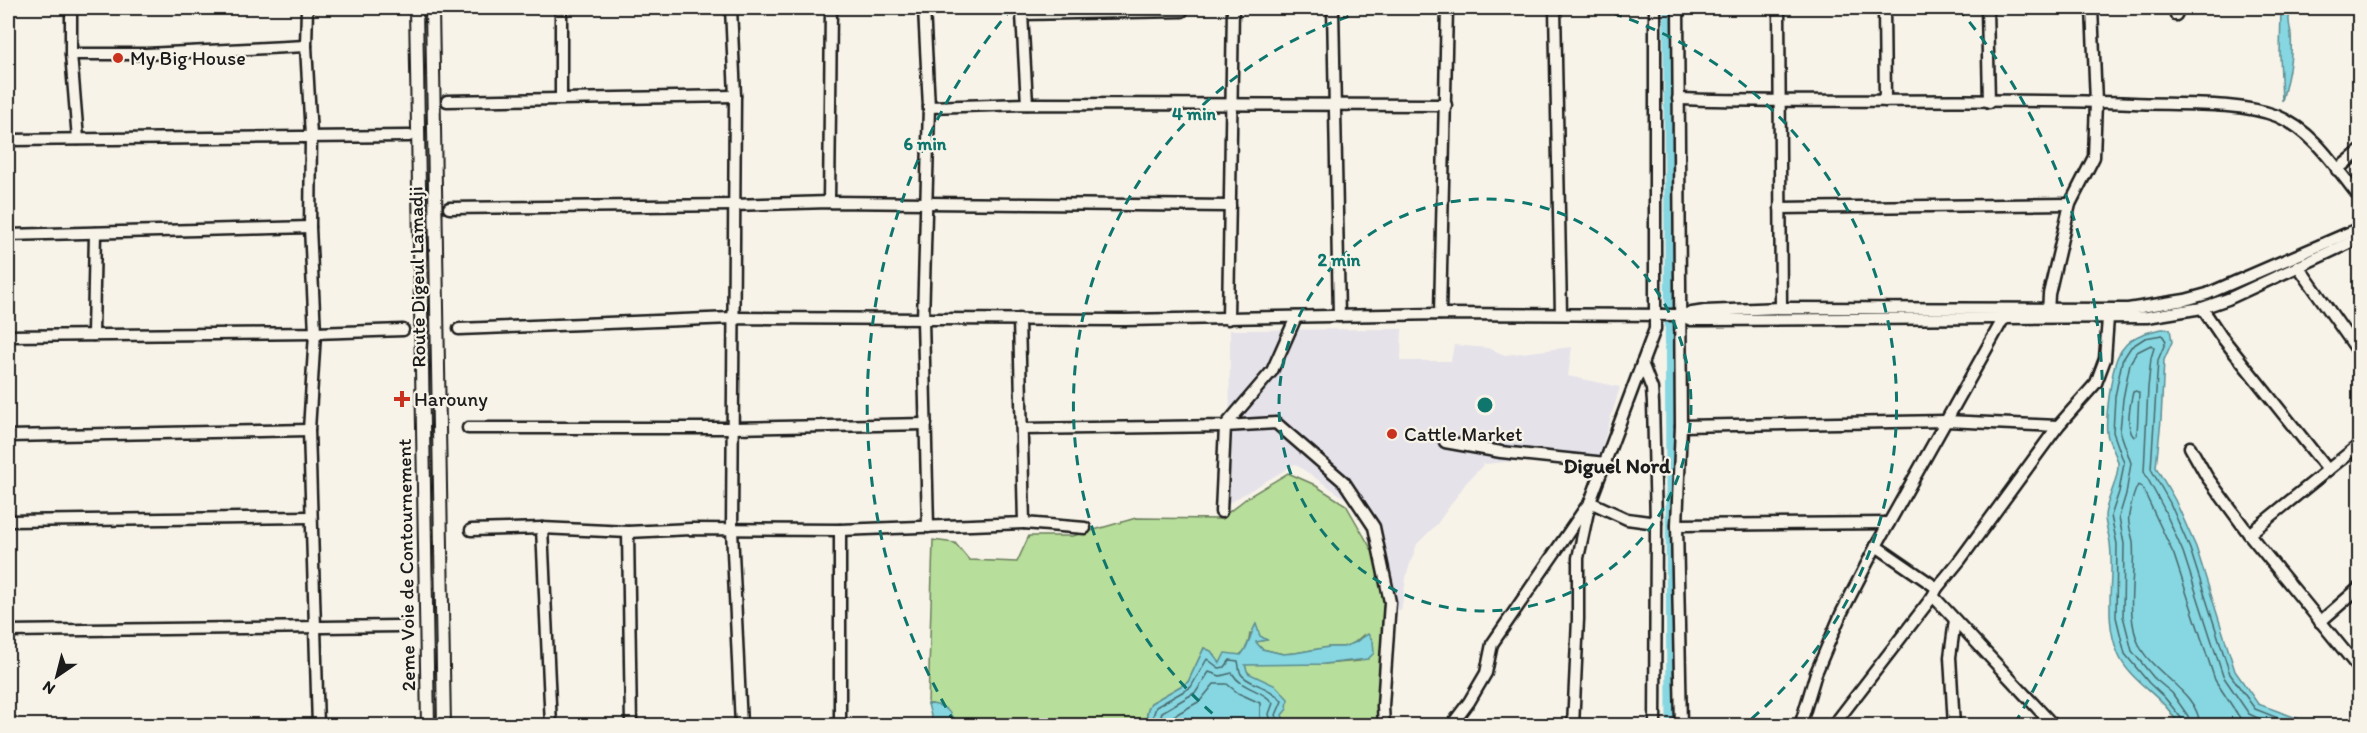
<svg xmlns="http://www.w3.org/2000/svg" width="2367" height="733" font-family="Itim,sans-serif">
<style>
.built{fill:#e5e2ea}
.green{fill:#b7de9a;stroke:#6a7d5b;stroke-width:1.5}
.water{fill:#86d7e1;stroke:#5c8c92;stroke-width:1.5}
.lines{fill:none;stroke-linecap:round;stroke-linejoin:round}
.shore{stroke:#46676b;stroke-width:1.5}
.canal{stroke:#86d7e1;stroke-width:9}
.minor-casing{stroke:#1c1c1c;stroke-width:15}
.major-casing{stroke:#1c1c1c;stroke-width:16}
.minor{stroke:#f7f3e8;stroke-width:10}
.major{stroke:#f7f3e8;stroke-width:12}
.ring{fill:none;stroke:#0f766e;stroke-width:3;stroke-dasharray:10 8}
.poi-dot{fill:#c8321e;stroke:#f7f3e8;stroke-width:2}
.labels{text-anchor:middle;dominant-baseline:central;stroke-width:4.5;stroke-linejoin:round;paint-order:stroke}
.poi-label{font-size:20px;fill:#1c1c1c;stroke:#f7f3e8;text-anchor:start}
.street-label{font-size:20px;fill:#1c1c1c;stroke:#f7f3e8}
.neighbourhood-label{font-size:21px;font-weight:bold;fill:#1c1c1c;stroke:#f7f3e8}
.centre{fill:#0f766e;stroke:#f7f3e8;stroke-width:3}
.ring-label{font-size:18px;text-anchor:middle;font-weight:bold;fill:#0f766e;stroke:#f7f3e8;stroke-width:4.5;stroke-linejoin:round;paint-order:stroke}
</style>
<rect width="100%" height="100%" fill="#f7f3e8"/>
<filter id="ink" filterUnits="userSpaceOnUse"><feTurbulence type="fractalNoise" baseFrequency=".0167" numOctaves="2"/><feDisplacementMap in="SourceGraphic" scale="12" xChannelSelector="R" yChannelSelector="G"/><feConvolveMatrix kernelMatrix="1 2 1 2 8 2 1 2 1" color-interpolation-filters="sRGB"/></filter>
<g filter="url(#ink)">
<path class="built" d="M1402 329 1401 361H1451L1454 345 1488 348 1505 355 1572 347 1568 376 1620 387 1596 467 1517 461 1484 464 1466 483 1437 524 1417 544 1407 573 1401 610 1384 608 1377 555 1355 505 1295 464 1229 503 1230 330Z"/>
<path class="green" d="M1288 473 1313 484 1346 505 1373 552 1384 600 1389 653 1382 725H1286C1277 704 1262 686 1246 670L1245 665 1248 664H1324L1360 661 1363 635 1354 643 1343 647H1329L1296 653 1283 654 1262 649 1255 642 1266 640 1250 633C1248 655 1239 656 1220 664L1211 651 1204 648 1188 682 1151 703 1148 709 1146 721 1141 725H953L954 718 932 704H928L933 540 955 543 969 560 1017 562 1029 536H1073L1136 518 1220 519 1248 497Z"/>
<g class="water">
<path d="M2281 8H2293C2286 17 2290 25 2291 35 2293 57 2287 80 2282 101L2280 55Z"/>
<path d="M2162 329H2170L2172 342 2164 360 2161 420 2156 467 2175 500 2196 547 2235 671 2258 704 2316 725H2178C2166 697 2132 684 2119 656 2102 618 2115 581 2110 543 2109 534 2105 525 2105 516 2106 499 2119 481 2118 463 2116 452 2108 443 2107 433 2105 418 2112 368 2118 356 2128 337 2142 333 2162 329Z"/>
<path d="M1256 624 1260 636 1267 640 1256 642 1262 649 1283 654 1295 653 1329 647H1343L1354 643 1368 634 1373 641 1374 653 1368 659 1324 664 1245 665 1248 673 1276 686 1288 699 1287 709 1282 715 1286 725H1141L1146 721 1148 709 1151 703 1188 682 1204 648 1211 651 1220 663 1225 653 1241 655C1250 645 1249 636 1256 624Z"/>
<path d="M928 704C942 704 954 711 953 725H921L932 720Z"/>
</g>
<g class="lines">
<g class="shore">
<path d="M2136 391 2139 393 2137 435 2134 437C2125 428 2130 405 2133 392Z"/>
<path d="M1150 726 1156 707 1191 687 1207 659 1219 668 1225 667 1230 660 1238 661C1239 665 1239 671 1241 674 1247 684 1270 686 1282 701L1276 715 1280 726"/>
<path d="M1159 726 1162 712 1196 692 1209 672 1220 676 1232 673C1243 691 1261 688 1273 703L1269 714 1272 726"/>
<path d="M1168 726 1170 718 1200 701 1214 684H1227L1238 693 1260 703V716L1262 726"/>
<path d="M2183 726 2182 719 2165 698 2149 683 2125 654 2116 617 2117 544 2111 516 2119 492 2124 463 2113 432 2115 397 2122 361 2131 347 2145 338 2162 335 2166 341 2158 360 2151 469 2170 503 2190 549 2230 674 2255 709 2298 726"/>
<path d="M2191 726 2188 716 2172 693 2154 678 2132 651 2123 616 2124 544 2119 517 2126 494 2131 463 2120 431 2123 399 2130 363 2137 352 2151 345 2154 348 2151 358 2148 388 2144 472 2163 507 2183 552 2223 676 2249 714 2275 726"/>
<path d="M2200 726C2199 693 2154 674 2140 647 2124 614 2136 576 2133 542 2132 534 2127 524 2129 515 2130 507 2134 492 2138 485L2142 487 2174 555 2215 680 2240 718 2251 726"/>
</g>
<path class="canal" d="M1668 8 1671 726"/>
<defs>
<g id="minor">
<path d="M71 8V54L78 139"/>
<path d="M307 8 306 46 311 136 310 227 315 333 309 430 318 726"/>
<path d="M731 8 735 96 732 530 741 726"/>
<path d="M924 8 929 107 923 320 928 527"/>
<path d="M1333 8 1339 316"/>
<path d="M1555 8 1561 314"/>
<path d="M1678 8 1681 426 1677 525 1681 726"/>
<path d="M1779 8 1781 308"/>
<path d="M1884 8 1885 101"/>
<path d="M1987 8 1989 102"/>
<path d="M2176 15 2179 8"/>
<path d="M71 54H146L306 46"/>
<path d="M561 98V8"/>
<path d="M1678 99C1830 104 1981 97 2133 103 2175 105 2238 101 2277 116 2314 131 2336 168 2360 198"/>
<path d="M447 101 735 96"/>
<path d="M1027 104 1022 14 1182 11"/>
<path d="M929 107 1027 104 1446 105"/>
<path d="M8 140 409 136"/>
<path d="M2337 170 2360 151"/>
<path d="M829 202 831 8"/>
<path d="M449 208 735 205 829 202 1230 206"/>
<path d="M1780 208 2070 204"/>
<path d="M8 235 310 227"/>
<path d="M2298 266 2360 354"/>
<path d="M2202 308 2221 336 2328 470"/>
<path d="M1440 314 1447 8"/>
<path d="M2048 314 2049 294 2070 204 2094 157 2096 102 2092 8"/>
<path d="M1679 315 1691 320H1706L2147 317 2202 308 2228 299 2360 238"/>
<path d="M1228 319 1233 8"/>
<path d="M459 329 732 318 1125 320 1440 314 1679 315 1705 311 1781 308 2128 309 2185 300 2207 294 2360 228"/>
<path d="M93 335 95 233"/>
<path d="M8 336 315 333 403 330"/>
<path d="M1642 363 1652 389 1653 403 1656 523 1655 726"/>
<path d="M1681 426 1946 421 2058 426"/>
<path d="M468 428H732L926 424"/>
<path d="M1023 429 1225 426 1272 371 1296 317"/>
<path d="M8 436 309 430"/>
<path d="M1445 442 1501 452 1606 463"/>
<path d="M2190 447 2207 477 2249 534 2360 670"/>
<path d="M1590 502 1627 519 1656 523"/>
<path d="M1221 512 1225 426 1276 423 1344 482 1374 527 1390 602 1383 706 1384 726"/>
<path d="M8 521 311 517"/>
<path d="M1024 523 1085 528"/>
<path d="M1677 525 1889 523"/>
<path d="M542 528 551 726"/>
<path d="M471 530 542 528 628 532 691 529 840 530 1024 523 1019 319"/>
<path d="M628 532 631 726"/>
<path d="M2249 534 2360 444"/>
<path d="M1876 546 1937 588"/>
<path d="M1933 596 2054 726"/>
<path d="M2320 622 2360 587"/>
<path d="M8 631 399 626"/>
<path d="M840 726V530"/>
<path d="M1451 726 1469 702 1486 673 1492 644 1586 507"/>
<path d="M1573 726 1578 619V558L1590 502 1655 329V8"/>
<path d="M1800 726 1816 673 1841 614 1876 546 2006 314"/>
<path d="M1833 726 1933 596 1937 588 1960 560 2058 426 2096 383 2105 359 2108 318"/>
<path d="M1954 726 1950 657 1955 620"/>
</g>
<g id="major">
<path d="M416 8 428 726"/>
<path d="M432 8 444 726"/>
</g>
</defs>
<use href="#minor" class="minor-casing"/>
<use href="#major" class="major-casing"/>
<use href="#minor" class="minor"/>
<use href="#major" class="major"/>
</g>
</g>
<g class="ring">
<circle cx="1485" cy="405" r="206"/>
<path d="M1226 725A412 412 0 0 1 1375 8M1595 8A412 412 0 0 1 1744 725"/>
<path d="M955 723A618 618 0 0 1 1012 8M1958 8A618 618 0 0 1 2015 723"/>
</g>
<g class="poi-dot">
<circle cx="118" cy="58" r="6"/>
<path d="M399 390h6v6h6v6h-6v6h-6v-6h-6v-6h6z"/>
<circle cx="1392" cy="434" r="6"/>
</g>
<g class="labels">
<g class="poi-label">
<text x="130" y="58">My Big House</text>
<text x="414" y="399">Harouny</text>
<text x="1404" y="434">Cattle Market</text>
</g>
<g class="street-label">
<text transform="translate(417 277) rotate(-91)">Route Digeul Lamadji</text>
<text transform="translate(406 565) rotate(-91)">2eme Voie de Contournement</text>
</g>
<g class="neighbourhood-label">
<text x="1617" y="465">Diguel Nord</text>
</g>
</g>
<circle cx="1485" cy="405" r="9" class="centre"/>
<g class="ring-label">
<text x="1194" y="120">4 min</text>
<text x="925" y="150">6 min</text>
<text x="1339" y="266">2 min</text>
</g>
<rect width="2367" height="733" fill="none" stroke="#f7f3e8" stroke-width="30"/>
<rect x="15" y="15" width="2337" height="703" fill="none" stroke="#1c1c1c" stroke-width="2" filter="url(#ink)"/>
<g transform="translate(57 676) rotate(215)" stroke="#f7f3e8" stroke-width="4.5" paint-order="stroke">
<path d="M0-4.5L10 22L0 15L-10 22Z" fill="#1c1c1c"/>
<text y="-9" font-size="16" font-weight="bold" text-anchor="middle" fill="#1c1c1c">N</text>
</g>
</svg>
